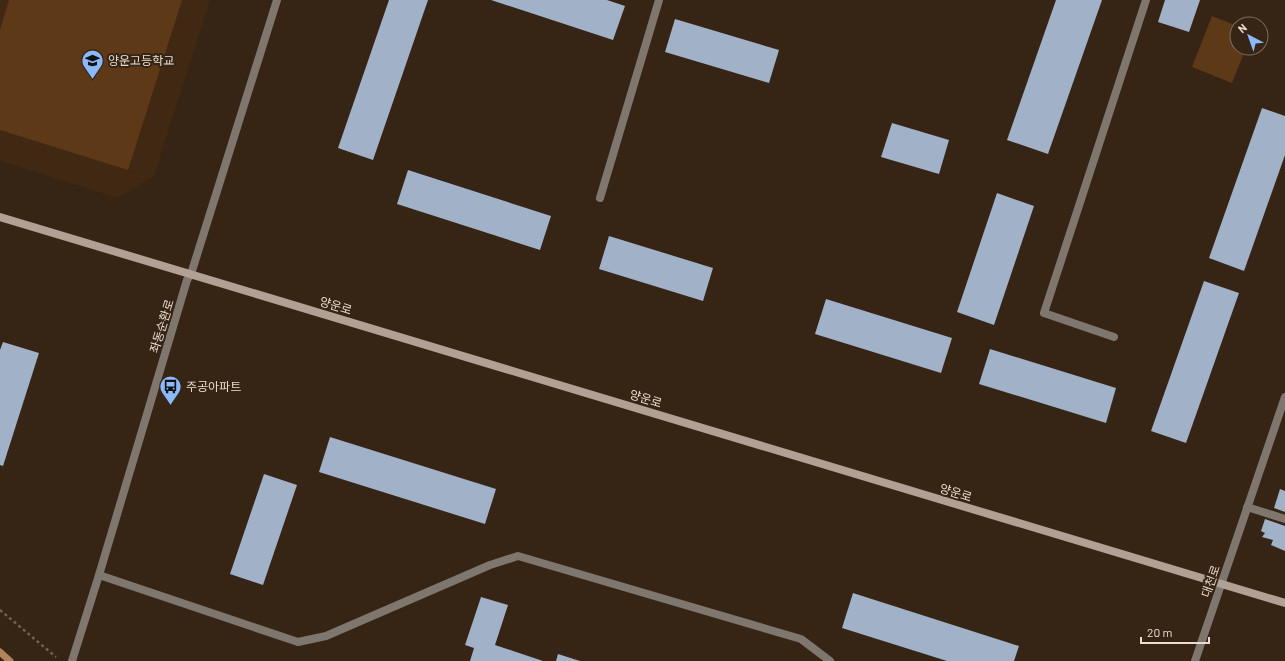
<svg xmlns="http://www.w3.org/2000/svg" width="1285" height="661" font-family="Barlow,'Noto Sans KR',sans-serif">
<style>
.built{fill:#402813}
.green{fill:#5d3918}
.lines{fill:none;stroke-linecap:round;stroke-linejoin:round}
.stream{stroke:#b2845a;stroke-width:7}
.building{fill:#a0b1c8}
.path{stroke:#716053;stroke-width:2.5;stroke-dasharray:3 3;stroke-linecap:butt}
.service{stroke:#7f766e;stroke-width:8}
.minor{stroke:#7f766e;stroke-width:8}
.tertiary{stroke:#7f766e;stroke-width:8}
.secondary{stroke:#b1a195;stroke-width:8}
.labels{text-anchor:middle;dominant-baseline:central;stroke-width:4;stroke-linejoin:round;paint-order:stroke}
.poi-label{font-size:12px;fill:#e9dcd2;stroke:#362415;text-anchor:start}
.street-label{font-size:12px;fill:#e9dcd2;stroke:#362415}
</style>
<rect width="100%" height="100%" fill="#362415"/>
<path class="built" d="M0 0H210L154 176 118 198 0 161Z"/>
<g class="green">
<path d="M9 0H182L128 170 0 130V30Z"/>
<path d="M1212 16 1237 26V48H1246L1232 83 1192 67Z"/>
</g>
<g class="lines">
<path class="stream" d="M0 652 10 661"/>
</g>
<g class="building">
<path d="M389 0H428L373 160 338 148Z"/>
<path d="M491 0H607L625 6 613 40Z"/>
<path d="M1056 0H1102L1048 154 1007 140Z"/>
<path d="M1165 0H1200L1189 32 1158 22Z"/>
<path d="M675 19 779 50 769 83 665 52Z"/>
<path d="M1262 108 1285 116V155L1244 271 1209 258Z"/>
<path d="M892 123 949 140 939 174 881 157Z"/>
<path d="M408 170 551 216 540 250 397 204Z"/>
<path d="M997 193 1034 206 994 325 957 312Z"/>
<path d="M609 236 713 268 703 301 599 269Z"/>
<path d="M1204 281 1239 293 1186 443 1151 431Z"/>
<path d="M826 299 952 338 941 373 815 334Z"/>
<path d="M3 342 39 353 3 466 0 465V350Z"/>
<path d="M990 349 1116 388 1106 423 979 384Z"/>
<path d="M330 437 496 489 485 524 319 472Z"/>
<path d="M264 474 297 485 263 585 230 574Z"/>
<path d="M1280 489 1285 491V512L1274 508Z"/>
<path d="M1265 519 1285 526V551L1271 545 1273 540 1262 537 1265 533 1261 531Z"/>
<path d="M853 593 1019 646 1014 661H947L842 628Z"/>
<path d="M481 597 508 605 495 645 543 661H470L474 648 465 645Z"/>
<path d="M558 654 580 661H556Z"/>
</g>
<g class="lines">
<path class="path" d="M0 610 56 657"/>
<g class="service">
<path d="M600 198 659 0"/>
<path d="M1114 337 1044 313 1146 0"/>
</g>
<g class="minor">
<path d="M1247 507 1285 519"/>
<path d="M99 575 298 642 326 636 490 565 518 556 801 639 830 661"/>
</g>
<g class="tertiary">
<path d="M72 661 99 575 187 280 191 274 277 0"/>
<path d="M1195 661 1285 397"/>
</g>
<path class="secondary" d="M0 217 1285 603"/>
</g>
<defs>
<symbol id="school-pin" viewBox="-11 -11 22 30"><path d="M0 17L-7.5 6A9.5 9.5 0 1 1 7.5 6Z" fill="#8abafc" stroke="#362415"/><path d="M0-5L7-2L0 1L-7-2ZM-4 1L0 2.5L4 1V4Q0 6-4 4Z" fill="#111"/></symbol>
<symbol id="bus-pin" viewBox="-11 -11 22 30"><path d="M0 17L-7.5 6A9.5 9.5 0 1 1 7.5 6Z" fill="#8abafc" stroke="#362415"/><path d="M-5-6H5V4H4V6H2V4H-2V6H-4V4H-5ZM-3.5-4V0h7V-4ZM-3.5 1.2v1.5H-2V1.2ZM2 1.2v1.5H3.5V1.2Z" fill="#111"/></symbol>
</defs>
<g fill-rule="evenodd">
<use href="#school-pin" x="80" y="48" width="25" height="34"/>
<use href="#bus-pin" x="158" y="374" width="25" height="34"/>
</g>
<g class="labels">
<g class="poi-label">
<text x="108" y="60">양운고등학교</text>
<text x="186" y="386">주공아파트</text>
</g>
<g class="street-label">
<text transform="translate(336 305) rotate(17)">양운로</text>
<text transform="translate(161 326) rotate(-73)">좌동순환로</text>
<text transform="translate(646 398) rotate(17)">양운로</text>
<text transform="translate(956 492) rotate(17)">양운로</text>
<text transform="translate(1210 581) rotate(-71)">대천로</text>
</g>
</g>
<g transform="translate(1249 36) rotate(319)"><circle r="19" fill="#362415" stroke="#7e6e61"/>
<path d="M0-3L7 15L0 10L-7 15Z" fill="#8abafc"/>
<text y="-6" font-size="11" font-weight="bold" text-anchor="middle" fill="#e9dcd2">N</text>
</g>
<path d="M1141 637v6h68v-6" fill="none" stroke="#e9dcd2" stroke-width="2"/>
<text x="1147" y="637" font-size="12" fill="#e9dcd2" stroke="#362415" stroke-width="3" paint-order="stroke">20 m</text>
</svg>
